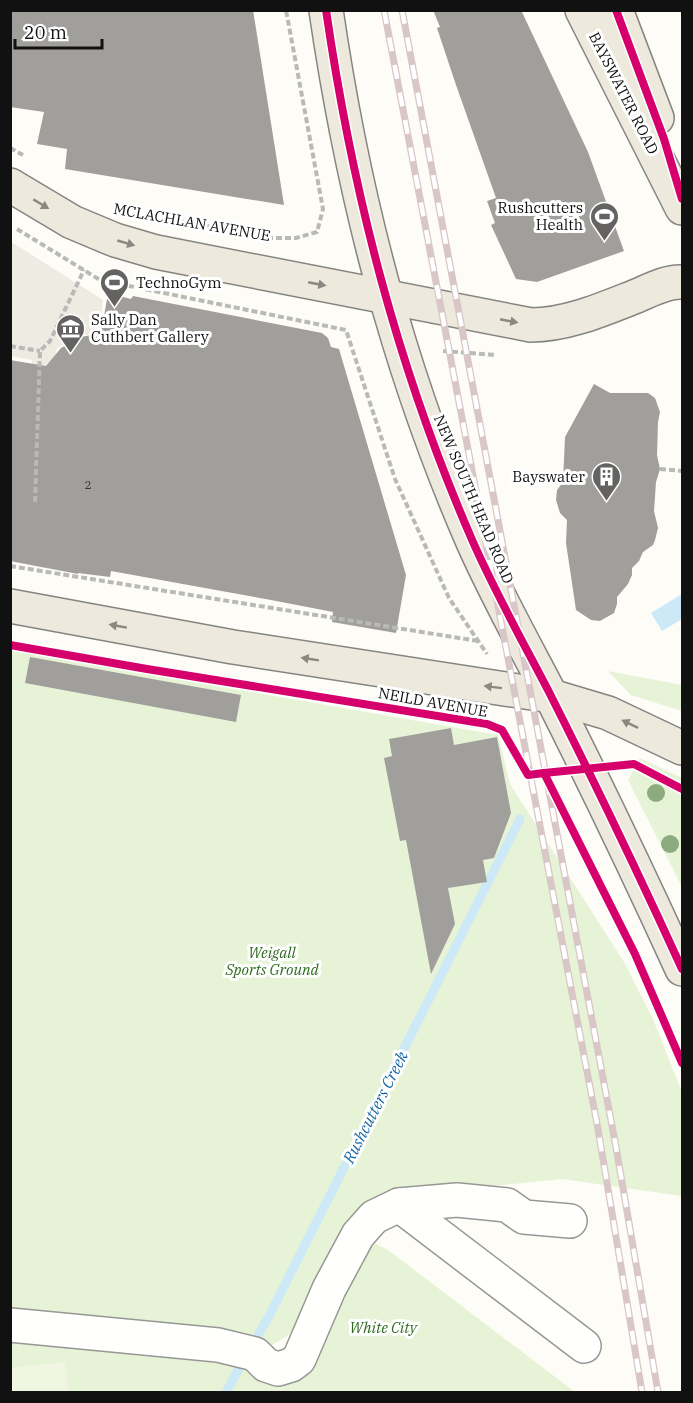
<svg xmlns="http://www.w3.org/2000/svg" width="693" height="1403" font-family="'IBM Plex Serif',serif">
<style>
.green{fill:#e7f3d7}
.pitch{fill:#f0f6e1}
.plaza{fill:#edebe2}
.water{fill:#cde8f7}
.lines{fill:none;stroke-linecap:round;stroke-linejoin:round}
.stream{stroke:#cde8f7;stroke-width:9}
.building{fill:#a19f9c}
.minor-casing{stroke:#979795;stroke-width:36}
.major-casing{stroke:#858482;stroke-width:36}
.path{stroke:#b9b9b8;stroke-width:4;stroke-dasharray:6 3;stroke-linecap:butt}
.minor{stroke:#fffffe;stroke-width:33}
.major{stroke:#ede9dc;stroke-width:33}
.rail-casing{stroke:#d9c6c7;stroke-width:7}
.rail{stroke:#fff;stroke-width:4.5;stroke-dasharray:14;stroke-linecap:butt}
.cycleway-casing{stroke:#fff;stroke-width:11}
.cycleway{stroke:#d6006c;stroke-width:8}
.tree{fill:#8cac80}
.oneway{fill:#8a8881}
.labels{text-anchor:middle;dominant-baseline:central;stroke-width:6;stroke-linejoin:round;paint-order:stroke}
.number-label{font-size:12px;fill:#353434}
.street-label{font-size:15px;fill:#111;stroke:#fff}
.poi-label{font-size:15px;fill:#111;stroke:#fff;text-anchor:end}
.park-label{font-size:15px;font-style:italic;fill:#2f6b1f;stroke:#fff}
.water-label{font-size:16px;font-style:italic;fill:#1768a6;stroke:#fff}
</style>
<rect width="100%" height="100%" fill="#fdfcf7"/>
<g class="green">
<path d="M10 650 498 735 510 784 624 962 653 1019 682 1092V1196L562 1179 392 1196 374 1202 354 1220 289 1335 256 1354C271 1370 281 1374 299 1359L329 1289 358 1235 388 1250 575 1392H11Z"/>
<path d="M608 671 682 685V711L631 695Z"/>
<path d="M640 758 682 778V887L628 780Z"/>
</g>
<path class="pitch" d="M65 1362 68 1392H11V1368Z"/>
<path class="plaza" d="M10 241 103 300 101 320 108 328 94 351 88 336 82 333 56 349 45 568 22 563 32 360 11 356Z"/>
<path class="water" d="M682 594V619L662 631 651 613Z"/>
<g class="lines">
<g class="stream">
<path d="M252 1346 270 1314 520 819"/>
<path d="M226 1392 245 1358"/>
</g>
</g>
<g class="building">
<path d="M10 10H253L284 205 65 169 67 149 37 144 44 112 10 107Z"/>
<path d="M433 10H521L588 152 624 251 537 282 516 279 491 225 495 223 487 201 496 198 456 85 437 28 440 27Z"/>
<path d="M108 293 131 299 133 296 322 333 328 338 331 347 339 349 406 575 396 633 332 622 333 612 271 600 111 571 110 577 78 573V574L10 561V360L46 366 61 348 79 337 101 334Z"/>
<path d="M594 384 610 393H648L655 398 660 412 658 422 657 455 660 469 656 482 654 511 658 528 655 540 653 545 643 552 639 561 632 568V575L628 584 617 597V604L614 613 600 621 591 620 576 610 566 543 567 520 560 513 556 500 557 490 563 482 565 437Z"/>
<path d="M30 657 241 695 236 722 25 683Z"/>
<path d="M451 728 454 745 497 737 511 813 494 858 483 860 487 882 448 888 455 924 431 974 406 840 400 841 384 758 392 756 389 739Z"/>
</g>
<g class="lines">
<defs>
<g id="minor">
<path d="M399 1205 584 1346"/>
<path d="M10 1325 218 1345 255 1354 266 1365 278 1369 291 1365 299 1359 329 1289 358 1235 374 1217 399 1205 457 1200 507 1205 524 1217 570 1221"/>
</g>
<g id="major">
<path d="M326 10C353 195 398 370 473 542 496 594 524 644 550 694 596 785 640 877 682 969"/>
<path d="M582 10 682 208"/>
<path d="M616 10 657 118"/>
<path d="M10 185 72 222 115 240 156 252 531 325C566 325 601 310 634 297 649 291 666 281 682 282"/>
<path d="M10 606 233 647 551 696 608 713 682 748"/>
</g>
</defs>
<use href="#minor" class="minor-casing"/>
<use href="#major" class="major-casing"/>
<g class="path">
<path d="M10 148 23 155"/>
<path d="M152 216 272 238H296L317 232 323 209 286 10"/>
<path d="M17 229 100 280 346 330 395 479 449 598 487 654"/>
<path d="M10 346 40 351"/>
<path d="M443 351 496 355"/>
<path d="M660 469 682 471"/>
<path d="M35 502 40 351 50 341 84 270"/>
<path d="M10 566 478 641"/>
</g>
<use href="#minor" class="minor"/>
<use href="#major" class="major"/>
<defs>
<g id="rail">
<path d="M384 10 598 1129 642 1392"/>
<path d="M402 10 616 1147 658 1392"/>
</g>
</defs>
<use href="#rail" class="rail-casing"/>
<use href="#rail" class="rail"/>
<defs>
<g id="cycleway">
<path d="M326 10C353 195 398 370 473 542 496 594 524 644 550 694 596 785 640 877 682 969"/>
<path d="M616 10 664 139 682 199"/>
<path d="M10 645 147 669 487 724 502 730 528 775 544 773 635 954 682 1063"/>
<path d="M544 773 634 764 682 789"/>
</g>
</defs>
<use href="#cycleway" class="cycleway-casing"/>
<use href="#cycleway" class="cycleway"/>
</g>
<g class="tree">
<circle cx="656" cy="793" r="9"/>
<circle cx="670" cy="844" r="9"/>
</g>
<defs><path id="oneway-solid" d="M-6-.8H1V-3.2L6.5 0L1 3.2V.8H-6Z" transform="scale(1.5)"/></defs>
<g class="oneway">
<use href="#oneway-solid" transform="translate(41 204) rotate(31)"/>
<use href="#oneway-solid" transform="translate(126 243) rotate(16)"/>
<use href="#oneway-solid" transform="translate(317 284) rotate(11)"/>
<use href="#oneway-solid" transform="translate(509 321) rotate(11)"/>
<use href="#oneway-solid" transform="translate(118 626) rotate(-170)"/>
<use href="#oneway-solid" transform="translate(310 659) rotate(-171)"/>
<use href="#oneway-solid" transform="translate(493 687) rotate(-173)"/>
<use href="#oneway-solid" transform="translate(630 724) rotate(-154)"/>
</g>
<defs>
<symbol id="stadium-pin" viewBox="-11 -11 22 30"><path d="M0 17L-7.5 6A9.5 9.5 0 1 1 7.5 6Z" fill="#646362" stroke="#fff"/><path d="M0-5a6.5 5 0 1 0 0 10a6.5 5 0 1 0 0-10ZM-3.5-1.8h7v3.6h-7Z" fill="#fff"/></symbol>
<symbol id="museum-pin" viewBox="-11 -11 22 30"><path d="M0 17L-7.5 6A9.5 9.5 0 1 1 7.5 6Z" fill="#646362" stroke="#fff"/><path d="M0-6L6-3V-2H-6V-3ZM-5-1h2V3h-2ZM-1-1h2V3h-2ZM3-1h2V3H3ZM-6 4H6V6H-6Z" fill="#fff"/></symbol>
<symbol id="building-pin" viewBox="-11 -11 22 30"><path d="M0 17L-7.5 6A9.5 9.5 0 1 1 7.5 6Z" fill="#646362" stroke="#fff"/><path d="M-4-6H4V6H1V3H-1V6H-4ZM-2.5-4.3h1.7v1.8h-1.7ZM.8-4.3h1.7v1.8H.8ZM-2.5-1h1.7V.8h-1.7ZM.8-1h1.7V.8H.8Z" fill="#fff"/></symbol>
</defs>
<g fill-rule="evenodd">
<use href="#stadium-pin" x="588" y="200" width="33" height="45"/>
<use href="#stadium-pin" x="98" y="266" width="33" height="45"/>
<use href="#museum-pin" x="54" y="312" width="33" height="45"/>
<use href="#building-pin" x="590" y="460" width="33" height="45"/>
</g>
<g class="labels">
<g class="number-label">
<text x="88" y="484">2</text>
</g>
<g class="street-label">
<text transform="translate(624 93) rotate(63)">BAYSWATER ROAD</text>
<text transform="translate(192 222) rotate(10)">MCLACHLAN AVENUE</text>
<text transform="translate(474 499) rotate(67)">NEW SOUTH HEAD ROAD</text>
<text transform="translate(433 702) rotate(10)">NEILD AVENUE</text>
</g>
<g class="poi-label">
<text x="583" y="207">Rushcutters<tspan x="583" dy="17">Health</tspan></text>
<text x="136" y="282" text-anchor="start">TechnoGym</text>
<text x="91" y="319" text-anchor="start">Sally Dan<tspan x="91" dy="17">Cuthbert Gallery</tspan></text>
<text x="585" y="476">Bayswater</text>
</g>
<g class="park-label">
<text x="272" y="952">Weigall<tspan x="272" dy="17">Sports Ground</tspan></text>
<text x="383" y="1327">White City</text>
</g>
<g class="water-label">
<text transform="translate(375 1107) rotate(-63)">Rushcutters Creek</text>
</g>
</g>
<rect width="693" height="1403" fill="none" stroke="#111111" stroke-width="24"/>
<path d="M15 39v9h87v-9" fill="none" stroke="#111111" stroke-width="3"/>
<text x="24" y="39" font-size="18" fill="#111111" stroke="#ffffff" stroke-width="4.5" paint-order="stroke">20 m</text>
</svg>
